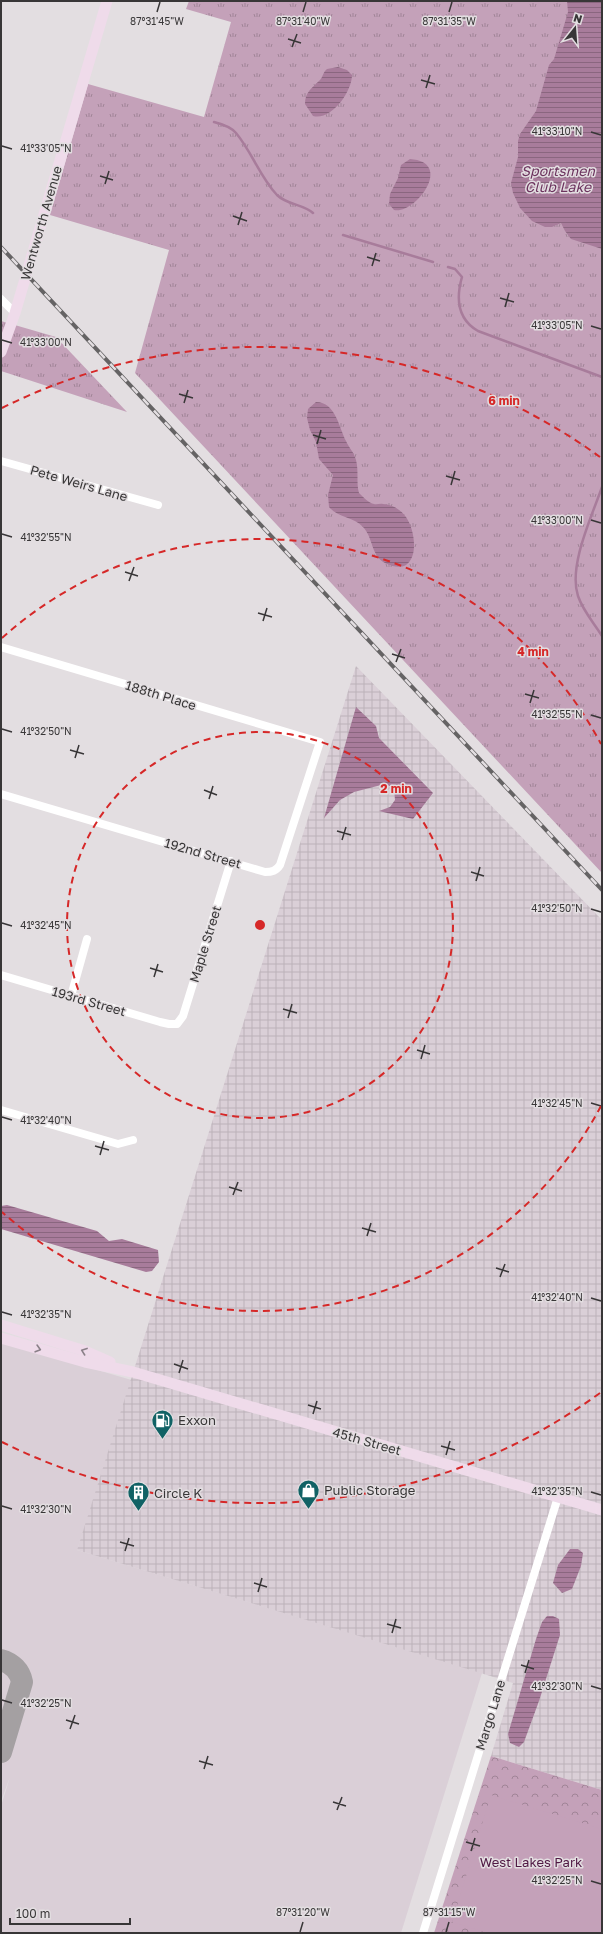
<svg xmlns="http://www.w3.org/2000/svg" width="603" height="1934" font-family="'Golos Text',sans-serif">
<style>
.built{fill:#dacfd7}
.industrial{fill:url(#industrial-grid)}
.grass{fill:url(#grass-tufts)}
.forest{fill:url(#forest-crowns)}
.pitch{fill:#c4a1b9}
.water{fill:url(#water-rules)}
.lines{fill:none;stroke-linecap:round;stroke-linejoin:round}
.stream{stroke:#a87c9b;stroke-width:2.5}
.taxiway{stroke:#a4a0a2;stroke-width:22}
.street{stroke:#fff;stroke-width:8}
.secondary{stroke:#efdbea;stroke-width:11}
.rail-casing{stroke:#656364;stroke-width:4}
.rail{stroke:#e3dee1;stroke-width:2.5;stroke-dasharray:8;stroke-linecap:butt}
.oneway{stroke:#8a8088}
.ticks{fill:none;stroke:#383637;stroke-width:1.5}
.ring{fill:none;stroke:#d62828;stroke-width:2;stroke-dasharray:7 5}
.labels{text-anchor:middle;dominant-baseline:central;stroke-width:3;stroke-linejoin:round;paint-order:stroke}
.street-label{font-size:13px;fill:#383637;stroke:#e3dee1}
.poi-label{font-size:13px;fill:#383637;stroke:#e3dee1;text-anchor:start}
.park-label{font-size:13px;fill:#501944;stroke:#e3dee1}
.water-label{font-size:14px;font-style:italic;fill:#6c335e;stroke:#e3dee1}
.ticks-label{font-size:10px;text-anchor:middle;fill:#383637;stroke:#e3dee1;stroke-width:3;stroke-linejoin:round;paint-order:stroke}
.centre{fill:#d62828;stroke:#e3dee1;stroke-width:2}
.ring-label{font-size:12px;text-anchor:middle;font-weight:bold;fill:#d62828;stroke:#e3dee1;stroke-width:3;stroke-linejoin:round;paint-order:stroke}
</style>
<defs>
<pattern id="industrial-grid" width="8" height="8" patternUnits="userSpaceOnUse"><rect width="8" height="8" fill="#dacfd7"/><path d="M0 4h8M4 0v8" fill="none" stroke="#bcb2b9"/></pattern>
<pattern id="grass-tufts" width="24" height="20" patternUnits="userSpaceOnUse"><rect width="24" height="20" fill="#c4a1b9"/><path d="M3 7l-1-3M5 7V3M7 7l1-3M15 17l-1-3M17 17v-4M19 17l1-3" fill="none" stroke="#a08497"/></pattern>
<pattern id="forest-crowns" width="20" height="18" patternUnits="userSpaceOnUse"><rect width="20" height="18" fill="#c4a1b9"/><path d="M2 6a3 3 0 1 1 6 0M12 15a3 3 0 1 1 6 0" fill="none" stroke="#a08497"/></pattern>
<pattern id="water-rules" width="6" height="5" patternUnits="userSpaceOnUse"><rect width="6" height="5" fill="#a87c9b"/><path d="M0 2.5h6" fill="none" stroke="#8a667f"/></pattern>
</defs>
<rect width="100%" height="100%" fill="#e3dee1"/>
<path class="built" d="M1 1342 135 1381 77 1550 482 1673 401 1933H1V1806L10 1777 1 1801Z"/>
<path class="industrial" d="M356 666 602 920V1790L491 1756 513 1683 77 1550Z"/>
<g class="grass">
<path d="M189 1H602V873L135 373 169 250 50 215 88 84 204 117 231 22 186 9Z"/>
<path d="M1 321 56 337 127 412 1 371Z"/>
</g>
<path class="forest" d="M491 1756 602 1790V1933H434Z"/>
<path class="pitch" d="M491 1795 602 1829V1933H488L452 1922Z"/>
<g class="water">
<path d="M567 1H602V249L571 239 565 231 561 223 552 227H545L532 221 520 208 513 193 511 183 518 157V141L520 134 536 111 549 65 554 59 568 12Z"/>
<path d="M338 67 347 70 352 75C352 92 331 121 313 116L305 104C305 92 312 88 320 80 323 77 323 72 327 69Z"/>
<path d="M410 159C455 162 415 215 394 210L389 204 390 194 398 178 401 165Z"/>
<path d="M316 402C336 402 339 428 346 441 349 448 354 452 356 460 359 471 356 483 359 493 363 497 369 503 374 504 377 505 380 503 383 504 392 504 401 510 406 517 419 536 419 580 385 563 371 556 373 537 363 527 354 517 338 518 329 507L328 495 333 475 319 459 316 442 310 430 307 418 308 409Z"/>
<path d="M356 707 376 726 379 738 433 793 413 819 379 811 390 807 395 800 394 788 385 784 354 792 340 800 324 818Z"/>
<path d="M7 1205 97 1231 109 1241 122 1239 158 1250 159 1262 152 1271 146 1272 1 1229V1206Z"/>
<path d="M570 1549H578L583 1553 581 1566 572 1589 562 1593 553 1583 558 1565Z"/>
<path d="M547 1616H553L559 1619 560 1635 539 1701 524 1742 519 1747 510 1743 508 1734 536 1639 542 1622Z"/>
</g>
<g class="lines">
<g class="stream">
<path d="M214 122C222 124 231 127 236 133 252 152 260 177 277 195 287 205 303 204 313 213"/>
<path d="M343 235 433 262"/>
<path d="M448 267 455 269 462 277C456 298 457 319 478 331L602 377"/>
<path d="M602 487C592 516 568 566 578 596 583 611 594 623 602 636"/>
</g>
<path class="taxiway" d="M1 1660C12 1663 20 1671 22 1682L1 1752"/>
<g class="street">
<path d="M1 299 15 313"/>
<path d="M1 461 158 505"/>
<path d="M1 647 320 742 280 865C276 871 272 872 265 872L1 794"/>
<path d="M1 975 160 1022 169 1024H177L183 1016 231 861"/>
<path d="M71 996 87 939"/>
<path d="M1 1110 118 1144 133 1140"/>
<path d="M423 1933 558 1497"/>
</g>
<g class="secondary">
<path d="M1 352 15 313 107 1"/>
<path d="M1 1325 85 1351 110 1362"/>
<path d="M1 1338 85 1362 133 1372 602 1510"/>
</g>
<defs>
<path id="rail" d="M1 247 602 890"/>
</defs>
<use href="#rail" class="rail-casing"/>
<use href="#rail" class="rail"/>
</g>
<defs><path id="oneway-chevron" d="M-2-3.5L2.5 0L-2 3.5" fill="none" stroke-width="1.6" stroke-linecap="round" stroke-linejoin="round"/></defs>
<g class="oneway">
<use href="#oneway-chevron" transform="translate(38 1349) rotate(16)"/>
<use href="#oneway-chevron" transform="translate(84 1351) rotate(-160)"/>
</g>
<path class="ticks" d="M157 12 160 2M303 12 306 2M449 12 452 2M288 39 301 43M292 47 297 34M421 80 435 84M426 88 430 75M591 132 601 135M2 146 12 149M100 176 113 180M105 184 109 171M233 216 247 221M238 225 242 212M367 257 380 261M372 266 376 253M500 298 514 302M505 307 509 293M591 326 601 329M2 340 12 343M179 394 193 398M184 403 188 390M313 435 326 439M317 444 321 430M446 476 460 480M451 485 455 471M591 520 601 523M2 534 12 537M125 572 138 576M129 581 134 567M258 613 272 617M263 621 267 608M392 654 405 658M396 662 401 649M525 694 539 698M530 703 534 690M591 715 601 718M2 729 12 732M70 750 84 754M75 758 79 745M204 790 217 795M209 799 213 786M337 831 351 835M342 840 346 827M471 872 484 876M476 881 480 867M591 909 601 912M2 923 12 926M150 968 163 972M154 977 158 964M283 1009 297 1013M288 1018 292 1004M417 1050 430 1054M421 1059 425 1045M591 1103 601 1106M2 1117 12 1120M95 1146 109 1150M100 1155 104 1141M229 1187 242 1191M233 1195 238 1182M362 1228 376 1232M367 1236 371 1223M496 1268 509 1272M500 1277 505 1264M591 1298 601 1301M2 1312 12 1315M174 1364 188 1369M179 1373 183 1360M308 1405 321 1409M313 1414 317 1401M441 1446 455 1450M446 1455 450 1441M591 1492 601 1495M2 1506 12 1509M120 1542 134 1546M125 1551 129 1538M254 1583 267 1587M258 1592 262 1578M387 1624 401 1628M392 1633 396 1619M521 1665 534 1669M525 1673 529 1660M591 1686 601 1689M2 1700 12 1703M66 1720 79 1724M70 1729 75 1715M199 1761 213 1765M204 1769 208 1756M333 1802 346 1806M337 1810 342 1797M466 1842 480 1846M471 1851 475 1838M591 1881 601 1884M300 1932 303 1922M446 1932 449 1922"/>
<g class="ring">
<circle cx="260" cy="925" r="193"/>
<path d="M601 1106A386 386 0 0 1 2 1212M2 638A386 386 0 0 1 601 744"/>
<path d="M600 1393A578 578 0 0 1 2 1442M2 408A578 578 0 0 1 600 457"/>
</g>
<defs>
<symbol id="fuel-pin" viewBox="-11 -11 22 30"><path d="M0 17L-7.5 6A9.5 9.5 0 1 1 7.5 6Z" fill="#116265" stroke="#e3dee1"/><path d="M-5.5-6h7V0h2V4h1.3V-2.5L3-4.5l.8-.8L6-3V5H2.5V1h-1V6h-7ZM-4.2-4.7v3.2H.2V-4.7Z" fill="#fff"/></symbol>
<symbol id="shop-pin" viewBox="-11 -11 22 30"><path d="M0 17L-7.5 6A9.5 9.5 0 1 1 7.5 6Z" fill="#116265" stroke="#e3dee1"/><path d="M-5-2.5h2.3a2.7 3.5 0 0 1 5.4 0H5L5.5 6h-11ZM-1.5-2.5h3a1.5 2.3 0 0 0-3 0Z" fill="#fff"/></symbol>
<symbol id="building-pin" viewBox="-11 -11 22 30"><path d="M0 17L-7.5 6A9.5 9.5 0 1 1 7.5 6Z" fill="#116265" stroke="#e3dee1"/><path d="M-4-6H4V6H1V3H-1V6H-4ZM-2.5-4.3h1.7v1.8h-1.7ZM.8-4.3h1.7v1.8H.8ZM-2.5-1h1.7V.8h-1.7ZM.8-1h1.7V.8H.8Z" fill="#fff"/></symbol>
</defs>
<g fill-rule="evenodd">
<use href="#fuel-pin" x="150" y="1408" width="25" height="34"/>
<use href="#shop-pin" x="296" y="1478" width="25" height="34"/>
<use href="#building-pin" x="126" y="1480" width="25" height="34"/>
</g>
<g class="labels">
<g class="street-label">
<text transform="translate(41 223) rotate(-74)">Wentworth Avenue</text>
<text transform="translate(79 483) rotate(16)">Pete Weirs Lane</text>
<text transform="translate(161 695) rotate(17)">188th Place</text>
<text transform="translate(203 853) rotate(16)">192nd Street</text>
<text transform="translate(205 944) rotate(-73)">Maple Street</text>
<text transform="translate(89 1001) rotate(16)">193rd Street</text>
<text transform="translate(367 1441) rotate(16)">45th Street</text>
<text transform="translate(490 1715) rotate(-73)">Margo Lane</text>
</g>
<g class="poi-label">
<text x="178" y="1420">Exxon</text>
<text x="324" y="1490">Public Storage</text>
<text x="154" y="1493">Circle K</text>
</g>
<g class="park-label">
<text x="531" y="1862">West Lakes Park</text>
</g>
<g class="water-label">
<text x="558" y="170">Sportsmen<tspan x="558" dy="16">Club Lake</tspan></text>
</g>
</g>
<g class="ticks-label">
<text x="157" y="25">87°31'45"W</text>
<text x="303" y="25">87°31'40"W</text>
<text x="449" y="25">87°31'35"W</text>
<text x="557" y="135">41°33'10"N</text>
<text x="46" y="152">41°33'05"N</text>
<text x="557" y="329">41°33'05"N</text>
<text x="46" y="346">41°33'00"N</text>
<text x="557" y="524">41°33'00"N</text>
<text x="46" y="541">41°32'55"N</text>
<text x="557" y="718">41°32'55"N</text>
<text x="46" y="735">41°32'50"N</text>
<text x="557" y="912">41°32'50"N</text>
<text x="46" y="929">41°32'45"N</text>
<text x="557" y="1107">41°32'45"N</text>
<text x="46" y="1124">41°32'40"N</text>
<text x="557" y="1301">41°32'40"N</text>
<text x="46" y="1318">41°32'35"N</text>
<text x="557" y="1495">41°32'35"N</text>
<text x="46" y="1513">41°32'30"N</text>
<text x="557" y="1690">41°32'30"N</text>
<text x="46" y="1707">41°32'25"N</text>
<text x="557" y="1884">41°32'25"N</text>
<text x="303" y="1916">87°31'20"W</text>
<text x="449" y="1916">87°31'15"W</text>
</g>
<circle cx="260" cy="925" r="6" class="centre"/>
<g class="ring-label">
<text x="504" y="405">6 min</text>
<text x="533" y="656">4 min</text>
<text x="396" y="793">2 min</text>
</g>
<rect width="603" height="1934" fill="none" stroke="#383637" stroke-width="4"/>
<g transform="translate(575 28) rotate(17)" stroke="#e3dee1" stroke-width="3" paint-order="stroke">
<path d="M0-3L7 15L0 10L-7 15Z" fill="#383637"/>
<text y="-6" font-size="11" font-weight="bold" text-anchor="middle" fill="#383637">N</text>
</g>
<path d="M10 1918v6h120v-6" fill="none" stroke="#383637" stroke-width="2"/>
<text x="16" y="1918" font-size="12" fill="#383637" stroke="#e3dee1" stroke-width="3" paint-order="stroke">100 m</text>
</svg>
